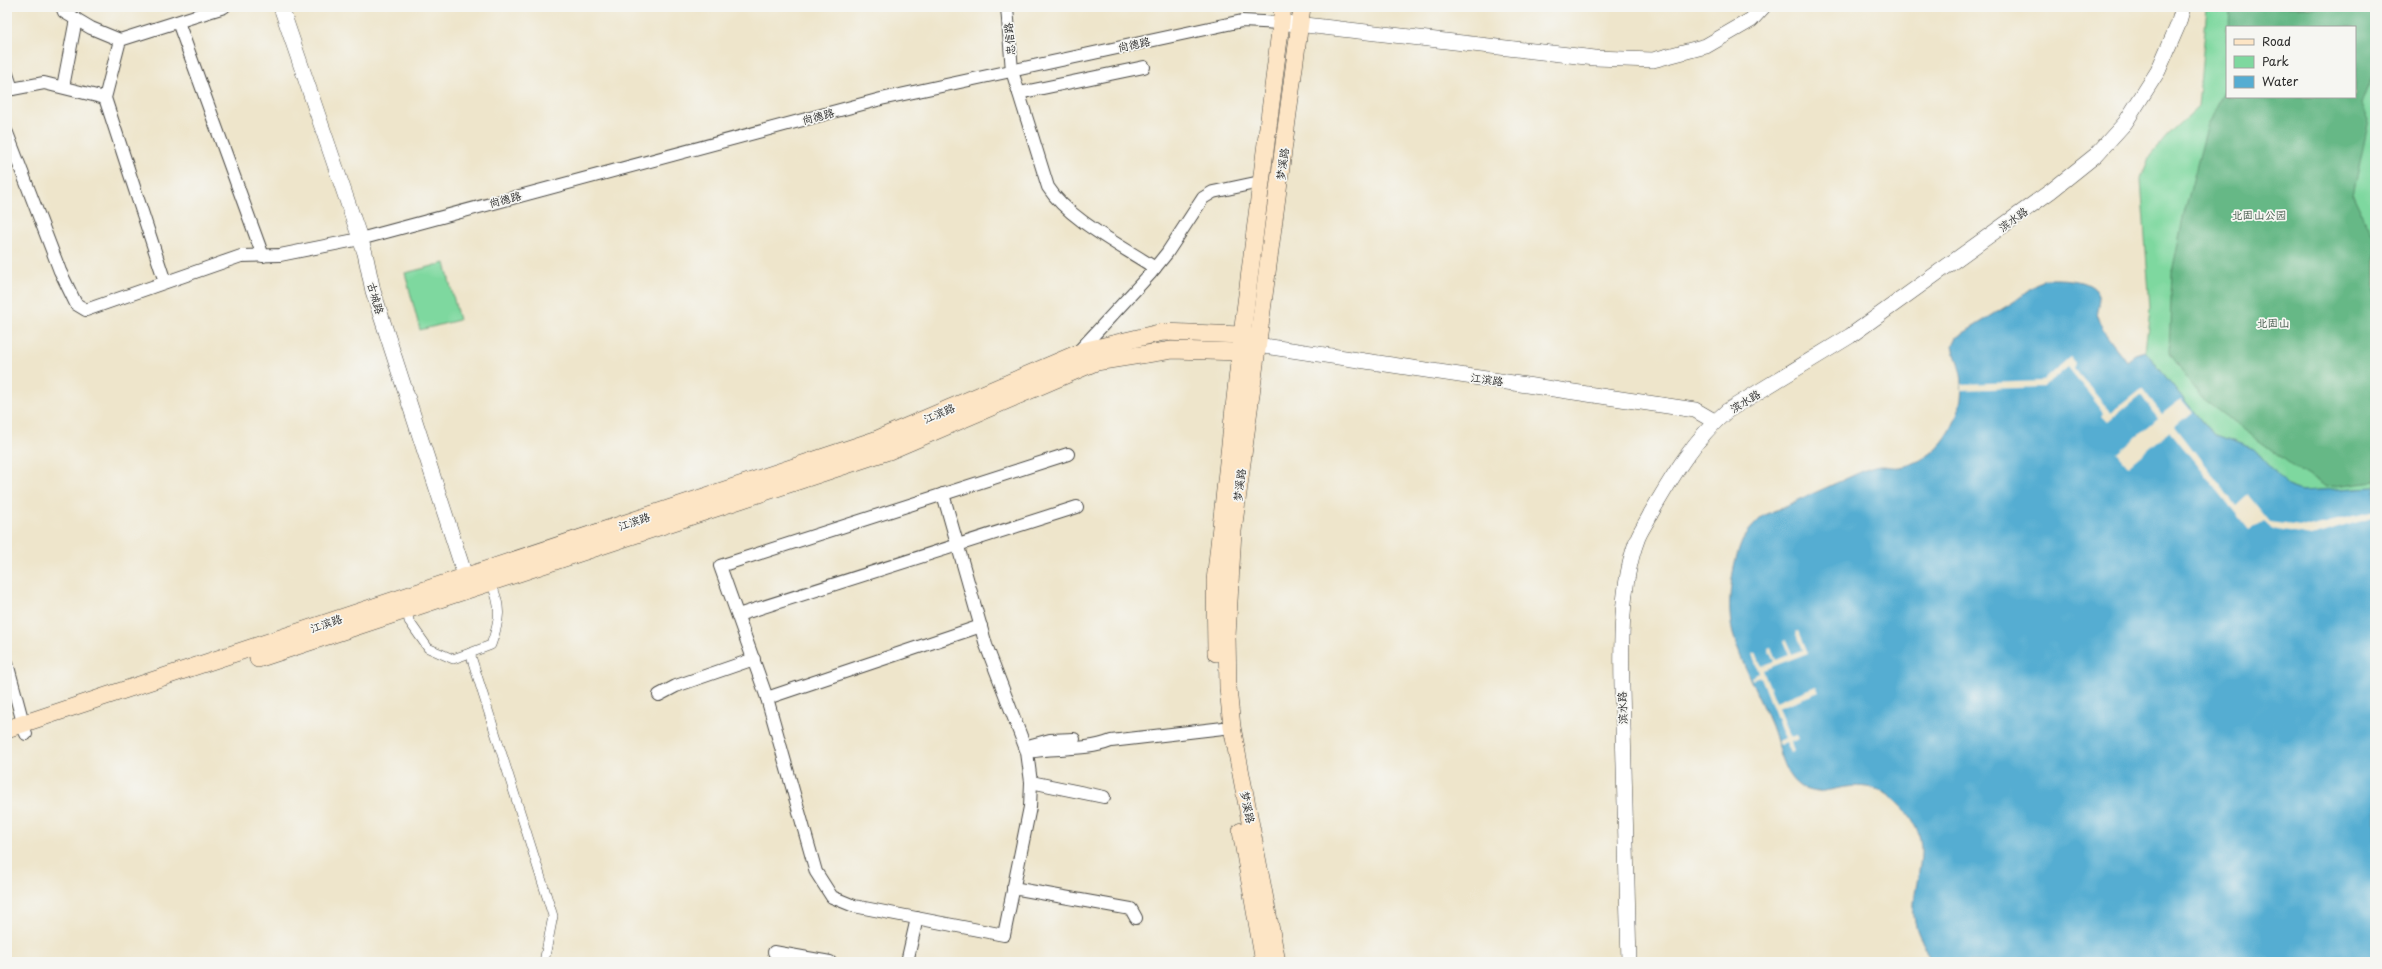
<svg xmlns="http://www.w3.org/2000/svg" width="2382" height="969" font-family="'Playpen Sans','LXGW WenKai TC',sans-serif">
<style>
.green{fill:#7ed89f;stroke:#548265;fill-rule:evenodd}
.forest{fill:#66b886;stroke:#487258}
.water{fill:#55add2;stroke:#406c7e}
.pier{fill:#eee5cb}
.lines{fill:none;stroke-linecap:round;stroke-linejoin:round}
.pedestrian-casing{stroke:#484743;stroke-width:10}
.minor-casing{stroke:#484743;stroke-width:14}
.tertiary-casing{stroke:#484743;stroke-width:16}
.secondary-casing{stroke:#484743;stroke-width:18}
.pedestrian{stroke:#fff;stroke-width:9}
.minor{stroke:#fff;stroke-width:12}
.tertiary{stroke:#fff;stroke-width:15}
.secondary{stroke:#fde5c5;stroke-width:17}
.labels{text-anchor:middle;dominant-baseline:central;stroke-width:3.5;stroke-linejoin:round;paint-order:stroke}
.street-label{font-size:11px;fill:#2b2b2b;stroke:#f6f6f2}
.park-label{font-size:11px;fill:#405648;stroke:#f6f6f2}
</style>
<rect width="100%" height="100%" fill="#f6f6f2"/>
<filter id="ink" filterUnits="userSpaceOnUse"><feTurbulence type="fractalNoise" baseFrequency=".025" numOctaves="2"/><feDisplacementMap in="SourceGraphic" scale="8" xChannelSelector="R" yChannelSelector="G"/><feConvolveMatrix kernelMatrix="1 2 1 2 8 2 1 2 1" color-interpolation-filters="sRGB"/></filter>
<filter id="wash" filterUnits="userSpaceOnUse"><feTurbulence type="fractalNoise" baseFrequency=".012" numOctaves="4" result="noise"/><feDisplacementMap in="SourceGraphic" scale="16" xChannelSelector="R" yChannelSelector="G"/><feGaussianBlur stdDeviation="0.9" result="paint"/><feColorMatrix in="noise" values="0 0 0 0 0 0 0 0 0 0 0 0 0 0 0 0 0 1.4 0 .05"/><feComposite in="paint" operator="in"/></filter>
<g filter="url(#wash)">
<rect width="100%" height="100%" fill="#eee5cb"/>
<g class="green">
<path d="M2207 7H2375V487L2302 491 2288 486 2254 449 2216 435 2203 423 2145 351 2150 309 2141 179 2150 156 2167 136 2198 107ZM2227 27H2355V97H2227Z"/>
<path d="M445 263 459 320 420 330 405 273Z"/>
</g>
<path class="forest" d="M2230 7H2375V71L2362 104 2369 120 2353 195 2375 242V481L2327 487 2296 468 2201 398 2169 352 2172 272 2184 214 2207 127 2227 84V78V97H2355V27H2229Z"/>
<path class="water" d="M2044 279C2060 279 2098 277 2099 301 2100 307 2096 313 2098 319 2103 334 2117 348 2126 361L2135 354 2145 351 2203 423 2216 435 2254 449 2288 486 2302 491 2375 487V962H1931C1927 948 1918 937 1915 923 1908 888 1934 853 1912 820 1897 796 1876 783 1847 787 1829 789 1814 797 1798 785 1782 773 1778 744 1771 726 1759 697 1741 663 1733 634 1726 607 1731 570 1741 544 1745 533 1755 524 1763 516L1863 471C1869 469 1875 466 1881 466 1887 466 1894 468 1900 467 1940 460 1962 422 1962 384 1962 371 1955 358 1953 345L1957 337 2015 301Z"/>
<g class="pier">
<path d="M2070 357 2076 364 2074 368 2111 413 2142 388 2162 414 2181 399 2192 412 2175 426 2236 506 2248 495 2270 522 2309 527 2375 511V517L2311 536 2271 529 2263 521 2249 530 2170 431 2128 466 2117 453 2157 418 2141 395 2108 422 2102 416 2104 413 2068 367 2044 387 1962 390V384L2042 381Z"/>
<path d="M1799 631 1808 653 1763 670 1776 702 1816 686 1819 692 1778 708 1790 737 1797 735 1799 739 1791 742 1794 751 1790 753 1786 743 1779 746 1777 742 1785 739 1761 677 1752 680 1751 677 1759 673 1752 654 1756 653 1761 666 1774 661 1768 648 1771 647 1776 660 1789 655 1783 641 1786 640 1792 654 1803 650 1796 632Z"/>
</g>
</g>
<g filter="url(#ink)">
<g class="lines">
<defs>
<g id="pedestrian">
<path d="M491 583C502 607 500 620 491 645L470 653 553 916 544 962"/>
<path d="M407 610 409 621 428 648 453 659 470 653"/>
</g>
<g id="minor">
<path d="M62 7 64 12 91 28 120 40 224 7"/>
<path d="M1007 7 1012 71 1048 187C1069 220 1122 246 1155 268"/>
<path d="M178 22 263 256"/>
<path d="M120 40 105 98 165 282"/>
<path d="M7 74 12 89"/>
<path d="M63 87 76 19"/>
<path d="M7 90 44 83 105 98"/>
<path d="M1019 93 1144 67"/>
<path d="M7 133 60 271 76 304 86 310 241 256 280 255 360 239 881 99 1242 21 1281 23"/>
<path d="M1078 352 1150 274 1167 253 1203 198 1213 192 1260 182"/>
<path d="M738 615 1077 507"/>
<path d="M981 626 767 698 720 566 1068 454"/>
<path d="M7 663 26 734"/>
<path d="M659 695 676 686 754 659"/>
<path d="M767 698 816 872 832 897 854 906 1004 935 1030 807 1031 782 1027 752 986 645 943 494"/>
<path d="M1028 746 1050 740 1074 739"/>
<path d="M1027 752C1055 747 1086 751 1111 741L1232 727"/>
<path d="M1031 782 1104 797"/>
<path d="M1013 888 1131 909 1136 918"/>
<path d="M774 952 830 962"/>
<path d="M907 962 917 918"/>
</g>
<g id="tertiary">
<path d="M281 7 365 253 373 291 469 588"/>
<path d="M1288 23 1595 58 1653 60 1706 46 1751 20 1763 7"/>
<path d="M1257 345 1695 410 1714 421"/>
<path d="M1629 962 1622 688C1621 643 1621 583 1637 540 1640 531 1647 522 1651 513 1672 477 1694 439 1727 411L1850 336 2051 191 2096 155 2125 123 2158 71 2178 25 2183 7"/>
</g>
<g id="secondary">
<path d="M1216 653 1215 581 1242 335 1283 7"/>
<path d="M258 659 889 451 1096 362 1172 350 1241 352 1257 345"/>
<path d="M7 729 875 440 1083 351 1163 332 1242 335 1257 345"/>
<path d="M1241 831 1264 962"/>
<path d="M1277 962 1232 727 1228 688 1227 636 1233 531 1302 7"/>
</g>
</defs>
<use href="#pedestrian" class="pedestrian-casing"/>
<use href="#minor" class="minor-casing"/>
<use href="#tertiary" class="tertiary-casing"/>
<use href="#secondary" class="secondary-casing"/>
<use href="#pedestrian" class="pedestrian"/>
<use href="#minor" class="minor"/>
<use href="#tertiary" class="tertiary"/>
<use href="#secondary" class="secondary"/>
</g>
</g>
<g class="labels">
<g class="street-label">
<text transform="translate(1009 39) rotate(-95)">忠信路</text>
<text transform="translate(1134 44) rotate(-12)">尚德路</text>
<text transform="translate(818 116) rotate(-15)">尚德路</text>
<text transform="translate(1282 164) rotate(-82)">梦溪路</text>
<text transform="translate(505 199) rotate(-15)">尚德路</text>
<text transform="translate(2013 219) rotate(-36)">滨水路</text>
<text transform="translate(376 298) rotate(74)">古城路</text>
<text transform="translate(1487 379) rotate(8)">江滨路</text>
<text transform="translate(1745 401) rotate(-31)">滨水路</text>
<text transform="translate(939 413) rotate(-23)">江滨路</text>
<text transform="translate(1239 485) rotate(-83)">梦溪路</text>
<text transform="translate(634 521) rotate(-18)">江滨路</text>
<text transform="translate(326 623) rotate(-19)">江滨路</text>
<text transform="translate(1622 708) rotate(-92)">滨水路</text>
<text transform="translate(1248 807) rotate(79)">梦溪路</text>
</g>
<g class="park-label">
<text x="2259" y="214">北固山公园</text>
<text x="2273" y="322">北固山</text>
</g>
</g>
<rect width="2382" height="969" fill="none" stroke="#f6f6f2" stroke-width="24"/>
<rect x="2226" y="26" width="130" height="72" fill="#f6f6f2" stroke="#a5a5a2"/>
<rect x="2234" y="39" width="20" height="6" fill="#fde5c5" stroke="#a5a5a2"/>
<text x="2262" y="46" font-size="12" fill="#2b2b2b">Road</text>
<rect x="2234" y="56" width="20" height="12" fill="#7ed89f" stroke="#a5a5a2"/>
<text x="2262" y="66" font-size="12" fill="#2b2b2b">Park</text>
<rect x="2234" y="76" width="20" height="12" fill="#55add2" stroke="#a5a5a2"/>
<text x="2262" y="86" font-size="12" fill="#2b2b2b">Water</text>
</svg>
